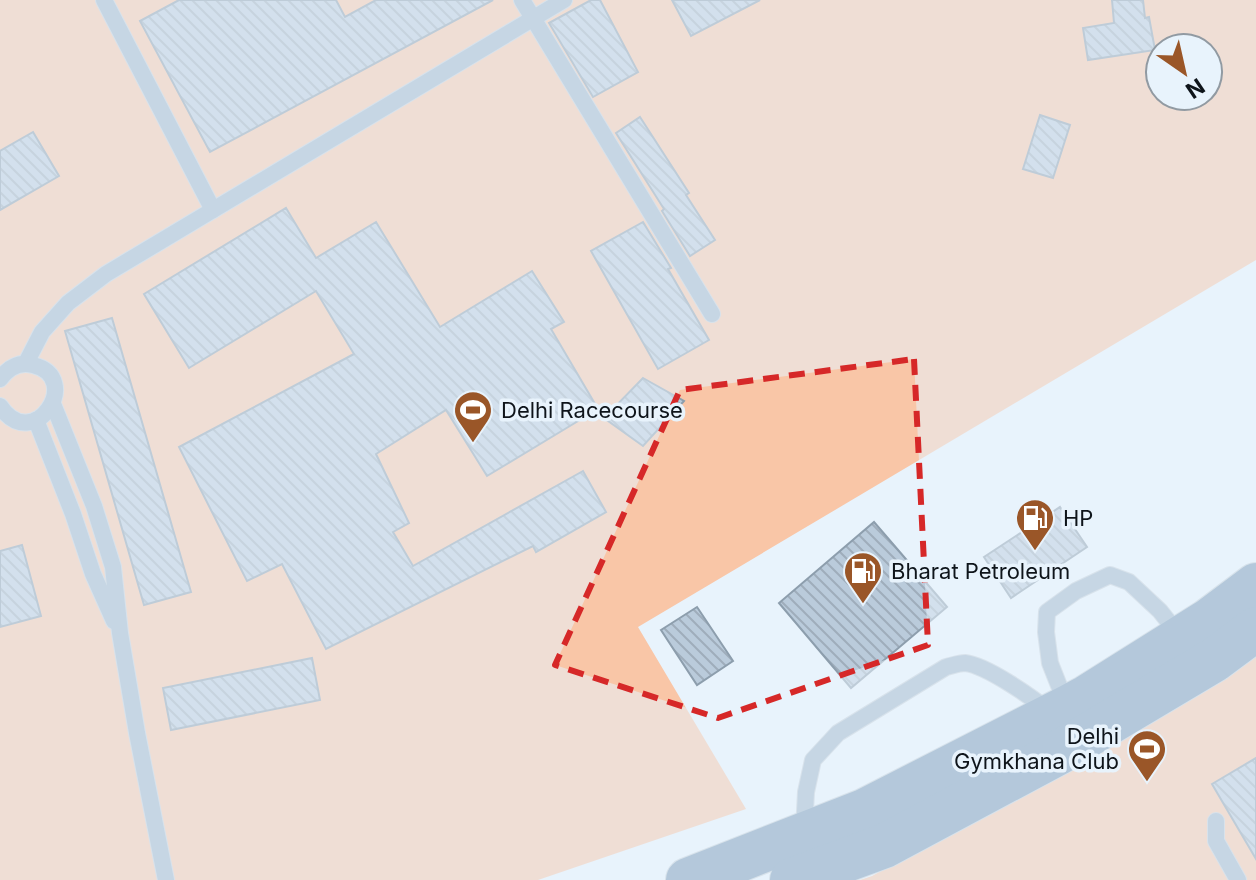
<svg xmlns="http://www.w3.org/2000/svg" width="1256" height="880" font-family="Inter,sans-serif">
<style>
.garden{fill:#f9c6a7;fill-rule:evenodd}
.building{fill:url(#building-back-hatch);stroke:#8d9ead;stroke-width:2}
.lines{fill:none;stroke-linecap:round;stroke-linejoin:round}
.service-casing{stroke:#c5cfd8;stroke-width:18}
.secondary-casing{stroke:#c5cfd8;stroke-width:46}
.service{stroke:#9eb4c8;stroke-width:16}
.secondary{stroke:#7596b3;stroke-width:44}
.marked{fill:none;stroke:#d62828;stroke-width:6;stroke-dasharray:16 10;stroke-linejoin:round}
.labels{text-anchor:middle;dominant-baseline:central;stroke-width:7;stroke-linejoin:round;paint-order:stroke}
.poi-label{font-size:22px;fill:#0e141a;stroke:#e8f3fc;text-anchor:start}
</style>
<defs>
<pattern id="building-back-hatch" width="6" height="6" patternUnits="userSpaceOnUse" patternTransform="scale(2)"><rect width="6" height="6" fill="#bacbdb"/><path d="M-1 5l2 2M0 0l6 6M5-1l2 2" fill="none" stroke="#9fadbb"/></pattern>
</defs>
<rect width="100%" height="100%" fill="#e8f3fc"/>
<g class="garden">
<path d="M0 0H1256V260L638 627 746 809 538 880H0ZM1160 48H1208V96H1160Z"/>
<path d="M1256 651V880H860L872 876 1205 690Z"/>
</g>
<g class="building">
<path d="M179 0H336L345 17 376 0H493L210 152 140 21Z"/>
<path d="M591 0H600L638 72 593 97 549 23Z"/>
<path d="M672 0H760L691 36Z"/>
<path d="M1112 0H1143L1145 18 1149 17 1155 50 1088 60 1083 28 1114 23Z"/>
<path d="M1040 115 1070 125 1053 178 1023 169Z"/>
<path d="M640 117 689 193 686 195 715 240 690 256 662 211 664 209 616 133Z"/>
<path d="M33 132 59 176 0 210V151Z"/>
<path d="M286 208 316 258 376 222 440 327 532 271 564 322 551 329 598 409 487 476 446 410 376 454 409 523 393 532 413 566 583 471 606 512 536 552 533 546 326 649 282 564 247 581 179 447 354 354 316 291 189 368 144 294Z"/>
<path d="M643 222 671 268 668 269 709 340 658 369 591 251Z"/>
<path d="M112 318 191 592 144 605 65 331Z"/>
<path d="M643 378 684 401 643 446 604 418Z"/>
<path d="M1060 507 1087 547 1011 598 984 557Z"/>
<path d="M874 522 947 607 851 688 779 603Z"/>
<path d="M22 545 41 616 0 627V551Z"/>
<path d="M697 607 733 661 697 685 661 630Z"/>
<path d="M312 658 320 700 171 730 163 688Z"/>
<path d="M1256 758V859L1212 784Z"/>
</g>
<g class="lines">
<defs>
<g id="service">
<path d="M104 0 213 210"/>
<path d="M522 0 712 314"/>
<path d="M26 363 42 332 68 303 106 274 564 0"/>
<path d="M0 379C8 368 19 361 33 365 85 378 33 456 0 406"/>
<path d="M53 404 94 506 113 567 120 633 137 733 166 880"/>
<path d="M36 420 73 514 93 574 114 621"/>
<path d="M1067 706 1050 663 1046 632 1047 612 1076 591 1110 575 1129 582 1160 611 1179 635"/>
<path d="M1216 821V841L1238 880"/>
<path d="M804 830 806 792 813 760 838 733 946 667C951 666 959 663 965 663 986 665 1033 698 1050 712"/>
</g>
<g id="secondary">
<path d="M688 880 864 811 1068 707 1087 697 1208 621 1256 585"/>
<path d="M792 880 884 846 1058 753 1214 660 1256 629"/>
</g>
</defs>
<use href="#service" class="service-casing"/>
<use href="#secondary" class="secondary-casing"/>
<use href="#service" class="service"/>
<use href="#secondary" class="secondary"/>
</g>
<path d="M0 0H1256V880H0ZM914 359 928 645 718 718 555 665 680 390Z" fill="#e8f3fc" fill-opacity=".55" fill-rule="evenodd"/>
<path class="marked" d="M914 359 928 645 718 718 555 665 680 390Z"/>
<defs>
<symbol id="stadium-pin" viewBox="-11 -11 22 30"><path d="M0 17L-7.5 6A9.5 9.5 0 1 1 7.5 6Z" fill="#9a5628" stroke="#e8f3fc"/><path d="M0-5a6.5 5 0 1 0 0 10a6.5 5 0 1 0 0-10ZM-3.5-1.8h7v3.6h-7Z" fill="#fff"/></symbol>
<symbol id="fuel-pin" viewBox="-11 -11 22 30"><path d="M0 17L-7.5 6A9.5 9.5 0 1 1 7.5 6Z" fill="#9a5628" stroke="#e8f3fc"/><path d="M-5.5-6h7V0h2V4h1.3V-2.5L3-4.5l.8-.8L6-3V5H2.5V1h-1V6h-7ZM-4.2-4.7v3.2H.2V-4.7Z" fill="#fff"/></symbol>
</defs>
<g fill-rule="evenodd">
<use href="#stadium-pin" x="451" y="388" width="44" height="60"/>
<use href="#fuel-pin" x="1013" y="496" width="44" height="60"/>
<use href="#fuel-pin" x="841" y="549" width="44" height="60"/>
<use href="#stadium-pin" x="1125" y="727" width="44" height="60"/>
</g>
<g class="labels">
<g class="poi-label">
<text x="501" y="410">Delhi Racecourse</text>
<text x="1063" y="518">HP</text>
<text x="891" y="571">Bharat Petroleum</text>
<text x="1119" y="736" text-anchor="end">Delhi<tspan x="1119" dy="25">Gymkhana Club</tspan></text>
</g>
</g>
<g transform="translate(1184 72) rotate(146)"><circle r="38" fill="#e8f3fc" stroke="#919aa2" stroke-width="2"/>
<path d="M0-6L14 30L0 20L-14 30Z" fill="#9a5628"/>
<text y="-12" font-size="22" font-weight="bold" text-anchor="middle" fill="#0e141a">N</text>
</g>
</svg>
